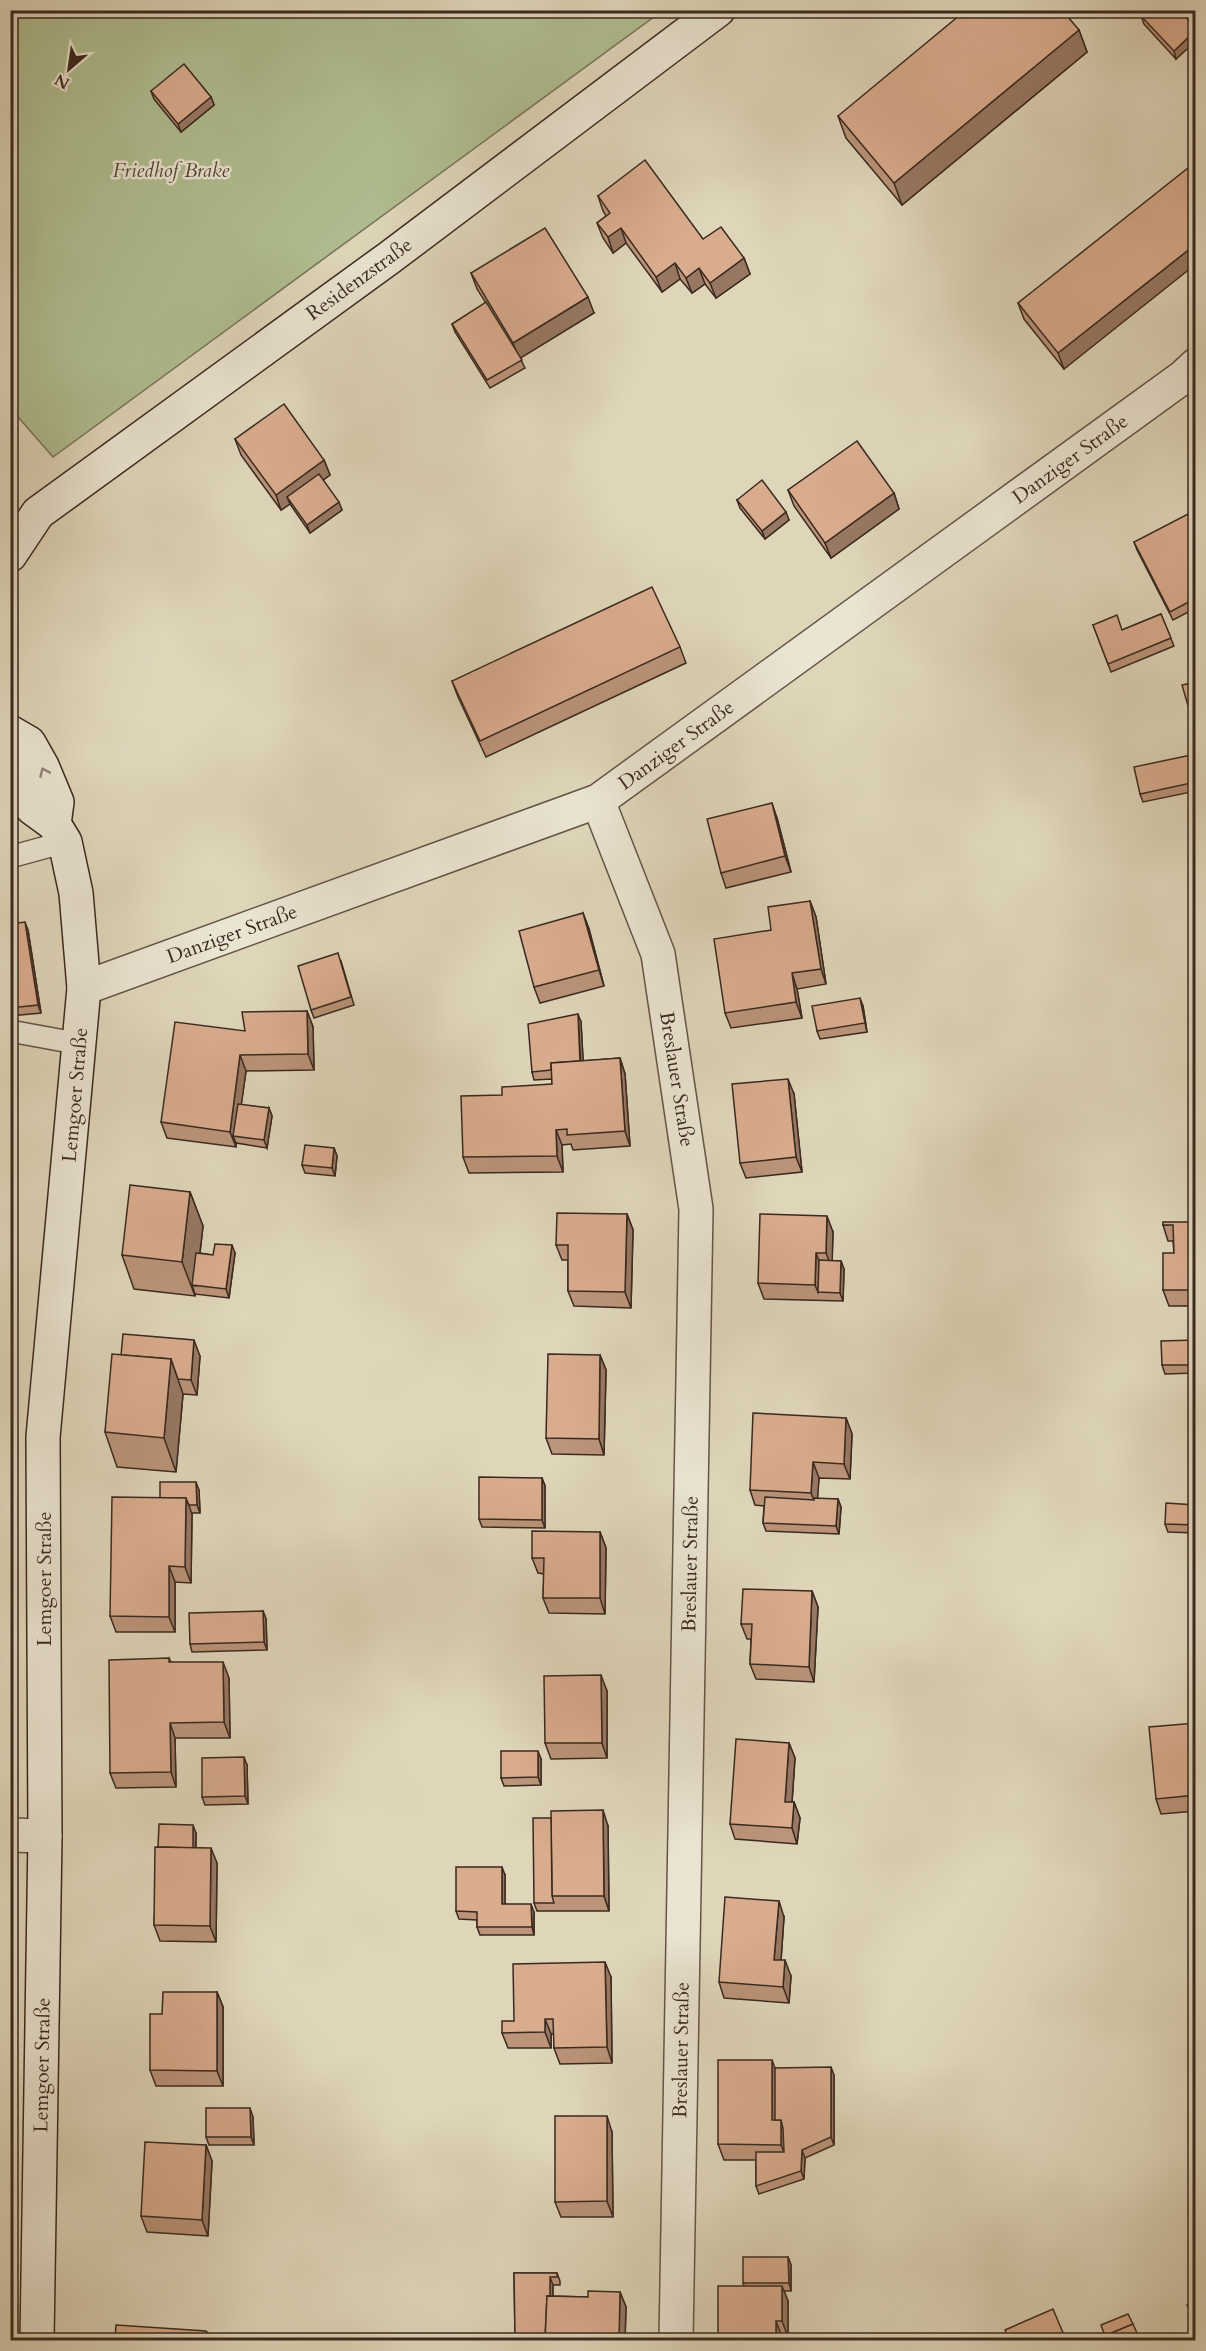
<svg xmlns="http://www.w3.org/2000/svg" width="1206" height="2351" font-family="Cardo,serif">
<style>
.green{fill:#b0be91;stroke:#757458;stroke-width:1.5}
.lines{fill:none;stroke-linecap:round;stroke-linejoin:round}
.service-casing{stroke:#635446;stroke-width:24}
.minor-casing{stroke:#635446;stroke-width:36}
.secondary-casing{stroke:#3a291f;stroke-width:36}
.service{stroke:#eae4d2;stroke-width:21}
.minor{stroke:#eae4d2;stroke-width:33}
.secondary{stroke:#eae4d2;stroke-width:33}
.wall{fill:#bb947a;stroke:#3a291f;stroke-width:1.5}
.shaded-wall{fill:#987863;stroke:#3a291f;stroke-width:1.5}
.building{fill:#d9ac8e;stroke:#3a291f;stroke-width:1.5}
.oneway{stroke:#928678}
.labels{text-anchor:middle;dominant-baseline:central;stroke-width:5;stroke-linejoin:round;paint-order:stroke}
.park-label{font-size:20px;font-style:italic;fill:#524736;stroke:#eae4d2}
.street-label{font-size:20px;fill:#3a291f;stroke:#eae4d2}
</style>
<rect width="100%" height="100%" fill="#dfd6ba"/>
<filter id="stains"><feTurbulence type="fractalNoise" baseFrequency=".00333" numOctaves="4"/><feColorMatrix values="0 0 0 0 .2 0 0 0 0 .09 0 0 0 0 .02 0 0 0 .5 -.17"/></filter>
<radialGradient id="worn" r=".72"><stop offset=".6" stop-color="#630" stop-opacity="0"/><stop offset="1" stop-color="#630" stop-opacity=".3"/></radialGradient>
<path class="green" d="M11 11H662L53 457 11 409Z"/>
<g class="lines">
<defs>
<g id="service">
<path d="M10 857 65 842"/>
<path d="M10 1031 81 1044"/>
</g>
<g id="minor">
<path d="M598 801 658 954 696 1209 676 2340"/>
<path d="M84 988 598 801 1183 377 1196 365"/>
<path d="M10 1835 45 1836"/>
</g>
<g id="secondary">
<path d="M10 555 38 513 389 258 718 10"/>
<path d="M10 732 29 743 42 766 57 802 54 824"/>
<path d="M10 760 32 808 54 824 65 842 76 893 84 988 43 1437 45 1836 37 2340"/>
</g>
</defs>
<use href="#service" class="service-casing"/>
<use href="#minor" class="minor-casing"/>
<use href="#secondary" class="secondary-casing"/>
<use href="#service" class="service"/>
<use href="#minor" class="minor"/>
<use href="#secondary" class="secondary"/>
</g>
<g class="wall">
<path d="M1141 16 1196 28 1176 59 1144 24Z"/>
<path d="M1079 30 1087 52 902 205 846 138 838 116Z"/>
<path d="M151 91 211 97 214 105 181 132 154 99Z"/>
<path d="M1196 167 1064 369 1024 319 1018 303Z"/>
<path d="M598 196 703 239 744 258 750 274 716 298 705 284 692 293 680 279 662 292 626 243 613 253 603 238 597 223 606 216 603 211Z"/>
<path d="M471 273 594 313 520 358 525 368 490 388 455 332 452 324 486 303 477 289Z"/>
<path d="M235 439 324 460 330 475 323 480 342 510 310 533 290 504 281 510 241 455Z"/>
<path d="M788 490 894 493 899 509 831 558 794 506Z"/>
<path d="M737 500 789 520 765 539 740 508Z"/>
<path d="M1196 529V608L1173 620 1137 550 1134 542Z"/>
<path d="M1161 614 1174 646 1111 672 1093 625 1122 630Z"/>
<path d="M680 647 686 663 486 757 458 697 452 681Z"/>
<path d="M1196 682V723L1194 724 1191 716Z"/>
<path d="M1196 754V791L1143 802 1140 794Z"/>
<path d="M777 818 791 872 726 888 721 873Z"/>
<path d="M810 901 816 917 826 984 797 989 802 1018 731 1028 725 1013 771 930Z"/>
<path d="M583 913 589 929 604 986 540 1003 534 987Z"/>
<path d="M10 924 28 930 41 1013 10 1016Z"/>
<path d="M341 961 354 1005 314 1018 311 1010Z"/>
<path d="M863 1006 867 1032 820 1039 817 1031Z"/>
<path d="M307 1011 313 1027 314 1070 246 1071 241 1105 269 1108 272 1116 267 1148 236 1143V1147L167 1138 161 1122 245 1031Z"/>
<path d="M581 1022 583 1061 620 1058 625 1074 630 1146 573 1150 571 1144 562 1145 563 1172 469 1173 463 1157 502 1095 552 1084V1079L534 1080 532 1072Z"/>
<path d="M794 1094 802 1172 746 1178 740 1163Z"/>
<path d="M334 1148 337 1156 335 1176 305 1173 302 1165Z"/>
<path d="M190 1192 203 1226 200 1253 213 1255 235 1253 229 1298 195 1294V1296L134 1289 122 1255Z"/>
<path d="M627 1214 633 1230 631 1308 574 1306 568 1291V1260H562L556 1245Z"/>
<path d="M1196 1222V1306H1169L1163 1290 1174 1253 1173 1241H1168L1163 1225Z"/>
<path d="M833 1232 832 1261H841L844 1269 843 1301 764 1299 758 1283Z"/>
<path d="M1196 1340V1373L1165 1374 1162 1365Z"/>
<path d="M121 1355 200 1356 197 1395 183 1394 176 1472 117 1467 105 1432Z"/>
<path d="M600 1355 606 1370 604 1455 552 1454 546 1438Z"/>
<path d="M846 1418 852 1434 850 1479 819 1478 817 1499H838L841 1507 839 1534 766 1531 763 1523 764 1506 755 1505 750 1490Z"/>
<path d="M542 1478 545 1486V1528L482 1527 479 1519Z"/>
<path d="M199 1490 200 1513H192L191 1583 175 1582V1632H116L110 1616 160 1498Z"/>
<path d="M1196 1505V1533L1168 1532 1165 1524Z"/>
<path d="M600 1532 606 1548 605 1614 549 1613 543 1598 544 1574 538 1573 532 1558Z"/>
<path d="M812 1591 818 1607 814 1682 756 1679 750 1664 751 1639H747L741 1624Z"/>
<path d="M263 1611 266 1619 267 1650 192 1652 190 1644Z"/>
<path d="M169 1658 171 1662 229 1678 230 1738H175L176 1787 116 1788 110 1773Z"/>
<path d="M607 1691V1758L551 1759 545 1743Z"/>
<path d="M1196 1723V1811L1161 1814 1156 1799Z"/>
<path d="M789 1743 795 1758 792 1802H794L800 1818 797 1844 735 1839 730 1824Z"/>
<path d="M541 1759V1785L504 1786 501 1778Z"/>
<path d="M247 1765 248 1804 205 1805 202 1797Z"/>
<path d="M608 1826 609 1911H537L534 1903Z"/>
<path d="M196 1833V1848L217 1863 216 1942 160 1941 154 1925 158 1847Z"/>
<path d="M505 1875V1904L534 1912V1935H480L477 1927V1920L459 1919 456 1911Z"/>
<path d="M784 1917 781 1960 791 1976 789 2003 724 1998 719 1982Z"/>
<path d="M611 1977 612 2063 560 2064 554 2048V2034H551V2048H508L502 2033 514 2021Z"/>
<path d="M217 1992 223 2007V2086H156L150 2070 162 2014Z"/>
<path d="M775 2068 834 2075V2145L805 2158 804 2179 759 2194 756 2186V2160H724L718 2144Z"/>
<path d="M253 2117 254 2145H209L206 2137Z"/>
<path d="M612 2132 613 2217H561L555 2202Z"/>
<path d="M206 2145 212 2161 208 2236 147 2232 141 2216Z"/>
<path d="M788 2257 791 2265V2291H784L788 2301V2337H782L744 2286 743 2283Z"/>
<path d="M514 2273H557L560 2281V2285H553V2296L588 2297 620 2292 626 2307 625 2340H513L515 2336Z"/>
</g>
<g class="shaded-wall">
<path d="M1079 30 1087 52 902 205 894 183Z"/>
<path d="M1196 30V41L1176 59 1174 51Z"/>
<path d="M211 97 214 105 181 132 178 124Z"/>
<path d="M621 228 626 243 613 253 608 237Z"/>
<path d="M1196 244V264L1064 369 1058 353Z"/>
<path d="M744 258 750 274 716 298 710 283Z"/>
<path d="M675 263 680 279 662 292 656 277Z"/>
<path d="M699 268 705 284 692 293 686 278Z"/>
<path d="M588 297 594 313 519 359 513 343Z"/>
<path d="M324 460 330 475 292 503 287 497 290 504 281 510 276 495Z"/>
<path d="M894 493 899 509 831 558 825 543Z"/>
<path d="M339 502 342 510 310 533 307 525Z"/>
<path d="M786 512 789 520 765 539 762 531Z"/>
<path d="M772 803 777 818 791 872 785 856Z"/>
<path d="M810 901 816 917 826 984 821 969Z"/>
<path d="M583 913 589 929 604 986 599 970Z"/>
<path d="M25 922 28 930 41 1013 38 1005Z"/>
<path d="M792 973 797 989 802 1018 796 1002Z"/>
<path d="M860 998 863 1006 867 1032 865 1023Z"/>
<path d="M307 1011 313 1027 314 1070 308 1054Z"/>
<path d="M578 1014 581 1022 584 1076 581 1068Z"/>
<path d="M240 1055 246 1071 237 1136H233L236 1143V1147L230 1132Z"/>
<path d="M620 1058 625 1074 630 1146 625 1131Z"/>
<path d="M788 1079 794 1094 802 1172 796 1157Z"/>
<path d="M269 1108 272 1116 267 1148 264 1140Z"/>
<path d="M556 1130 562 1145 563 1172 557 1156Z"/>
<path d="M334 1148 337 1156 335 1176 332 1168Z"/>
<path d="M190 1192 203 1226 196 1286 192 1285 195 1294V1296L182 1262Z"/>
<path d="M627 1214 633 1230 631 1308 625 1292Z"/>
<path d="M827 1216 833 1232 832 1268 826 1253Z"/>
<path d="M232 1245 235 1253 229 1298 226 1289Z"/>
<path d="M816 1253 822 1268 818 1292 815 1285Z"/>
<path d="M841 1261 844 1269 843 1301 840 1293Z"/>
<path d="M194 1340 200 1356 197 1395 191 1380Z"/>
<path d="M600 1355 606 1370 604 1455 599 1439Z"/>
<path d="M171 1359 183 1394 176 1472 164 1438Z"/>
<path d="M846 1418 852 1434 850 1479 844 1464Z"/>
<path d="M813 1462 819 1478 817 1508 811 1493Z"/>
<path d="M542 1478 545 1486V1528L542 1520Z"/>
<path d="M196 1482 199 1490 200 1513 197 1505Z"/>
<path d="M186 1498 192 1514 191 1583 185 1567Z"/>
<path d="M838 1499 841 1507 839 1534 836 1526Z"/>
<path d="M600 1532 606 1548 605 1614 600 1598Z"/>
<path d="M169 1566 175 1582V1632L169 1617Z"/>
<path d="M812 1591 818 1607 814 1682 809 1667Z"/>
<path d="M263 1611 266 1619 267 1650 264 1642Z"/>
<path d="M223 1662 229 1678 230 1738 224 1722Z"/>
<path d="M601 1675 607 1691V1758L602 1743Z"/>
<path d="M170 1723 175 1738 176 1787 171 1772Z"/>
<path d="M789 1743 795 1758 791 1817 785 1802Z"/>
<path d="M538 1751 541 1759V1785L538 1777Z"/>
<path d="M244 1757 247 1765 248 1804 245 1796Z"/>
<path d="M794 1802 800 1818 797 1844 792 1828Z"/>
<path d="M603 1810 608 1826 609 1911 604 1896Z"/>
<path d="M193 1825 196 1833 195 1863 192 1855Z"/>
<path d="M211 1848 217 1863 216 1942 210 1926Z"/>
<path d="M502 1867 505 1875V1912L502 1904Z"/>
<path d="M779 1901 784 1917 780 1975 774 1960Z"/>
<path d="M531 1904 534 1912V1935L532 1927Z"/>
<path d="M785 1960 791 1976 789 2003 783 1987Z"/>
<path d="M605 1962 611 1977 612 2063 607 2047Z"/>
<path d="M217 1992 223 2007V2086L217 2071Z"/>
<path d="M545 2019 551 2034V2048L545 2032Z"/>
<path d="M772 2060 778 2076 775 2127 772 2120Z"/>
<path d="M831 2067 834 2075V2145L831 2137Z"/>
<path d="M250 2108 253 2117 254 2145 251 2137Z"/>
<path d="M607 2116 612 2132 613 2217 607 2201Z"/>
<path d="M781 2120 786 2136 787 2160 781 2145Z"/>
<path d="M206 2145 212 2161 208 2236 202 2220Z"/>
<path d="M802 2150 805 2158 804 2179 801 2171Z"/>
<path d="M788 2257 791 2265V2291L789 2283Z"/>
<path d="M550 2277 553 2285 551 2340H549Z"/>
<path d="M782 2286 788 2301V2337L782 2321Z"/>
<path d="M620 2292 626 2307 625 2340H619Z"/>
<path d="M776 2321 782 2337V2340H776Z"/>
</g>
<g class="building">
<path d="M966 10H1062L1079 30 894 183 838 116Z"/>
<path d="M1147 10H1179L1196 28V30L1174 51 1141 16Z"/>
<path d="M184 64 211 97 178 124 151 91Z"/>
<path d="M645 160 703 239 721 227 744 258 710 283 699 268 686 278 675 263 656 277 621 228 608 237 597 223 610 213 598 196Z"/>
<path d="M1193 164 1196 167V244L1058 353 1018 303Z"/>
<path d="M545 228 588 297 513 343 471 273Z"/>
<path d="M486 302 522 360 487 380 452 324Z"/>
<path d="M284 404 324 460 276 495 235 439Z"/>
<path d="M857 441 894 493 825 543 788 490Z"/>
<path d="M319 474 339 502 307 525 287 497Z"/>
<path d="M762 480 786 512 762 531 737 500Z"/>
<path d="M1188 514 1196 529V598L1170 612 1134 542Z"/>
<path d="M652 587 680 647 480 741 452 681Z"/>
<path d="M1161 614 1171 638 1108 664 1093 625 1117 615 1122 630Z"/>
<path d="M1196 682V715L1191 716 1182 685Z"/>
<path d="M1196 754V782L1140 794 1134 767Z"/>
<path d="M772 803 785 856 721 873 707 819Z"/>
<path d="M810 901 821 969 792 973 796 1002 725 1013 714 939 771 930 768 907Z"/>
<path d="M583 913 599 970 534 987 519 931Z"/>
<path d="M25 922 38 1005 10 1008V924Z"/>
<path d="M338 953 351 997 311 1010 298 966Z"/>
<path d="M860 998 865 1023 817 1031 812 1006Z"/>
<path d="M307 1011 308 1054 240 1055 230 1132 161 1122 175 1022 245 1031 242 1012Z"/>
<path d="M578 1014 580 1061 551 1063V1070L532 1072 528 1024Z"/>
<path d="M620 1058 625 1131 567 1135V1129L556 1130 557 1156 463 1157 461 1096 502 1095V1087L552 1084 551 1063Z"/>
<path d="M788 1079 796 1157 740 1163 732 1084Z"/>
<path d="M238 1104 269 1108 264 1140 233 1136Z"/>
<path d="M305 1145 334 1148 332 1168 302 1165Z"/>
<path d="M130 1185 190 1192 182 1262 122 1255Z"/>
<path d="M557 1213 627 1214 625 1292 568 1291V1245H556Z"/>
<path d="M760 1214 827 1216 826 1253H816L815 1285 758 1283Z"/>
<path d="M1163 1222H1196V1281H1194V1290H1163V1253H1174L1173 1225H1163Z"/>
<path d="M215 1244 232 1245 226 1289 192 1285 196 1253 213 1255Z"/>
<path d="M819 1260 841 1261 840 1293 818 1292Z"/>
<path d="M123 1334 194 1340 191 1380 178 1379 171 1359 121 1355Z"/>
<path d="M1196 1340V1365H1162L1161 1341Z"/>
<path d="M112 1354 171 1359 164 1438 105 1432Z"/>
<path d="M548 1354 600 1355 599 1439 546 1438Z"/>
<path d="M753 1413 846 1418 844 1464 813 1462 811 1493 750 1490Z"/>
<path d="M479 1477 542 1478V1520L479 1519Z"/>
<path d="M160 1482H196L197 1505H189L186 1498H160Z"/>
<path d="M112 1497 186 1498 185 1567 169 1566V1617L110 1616Z"/>
<path d="M765 1497 814 1500V1498L838 1499 836 1526 763 1523Z"/>
<path d="M1166 1503 1196 1505V1525L1165 1524Z"/>
<path d="M532 1531 600 1532V1598H543L544 1558H532Z"/>
<path d="M743 1589 812 1591 809 1667 750 1664 752 1624H741Z"/>
<path d="M263 1611 264 1642 190 1644 189 1613Z"/>
<path d="M169 1658V1662H223L224 1722 170 1723 171 1772 110 1773 109 1660Z"/>
<path d="M601 1675 602 1743H545L544 1676Z"/>
<path d="M1196 1723V1795L1156 1799 1149 1727Z"/>
<path d="M736 1739 789 1743 785 1802H794L792 1828 730 1824Z"/>
<path d="M501 1751H538V1777L501 1778Z"/>
<path d="M244 1757 245 1796 202 1797V1758Z"/>
<path d="M603 1810 604 1896H552L551 1811Z"/>
<path d="M533 1818H551L552 1896 554 1903H534Z"/>
<path d="M159 1824 193 1825V1848L158 1847Z"/>
<path d="M155 1847 211 1848 210 1926 154 1925Z"/>
<path d="M456 1867H502V1904H531L532 1927H477V1912L456 1911Z"/>
<path d="M725 1897 779 1901 774 1960H785L783 1987 719 1982Z"/>
<path d="M605 1962 607 2047 554 2048 553 2019H545V2032L502 2033V2021H514L513 1964Z"/>
<path d="M163 1992H217V2071L150 2070V2014H162Z"/>
<path d="M718 2060H772V2120H781V2145L718 2144Z"/>
<path d="M831 2067V2137L802 2150 801 2171 756 2186V2152H784L783 2128 781 2120H775V2068Z"/>
<path d="M206 2108H250L251 2137H206Z"/>
<path d="M555 2116H607V2201L555 2202Z"/>
<path d="M145 2142 206 2145 202 2220 141 2216Z"/>
<path d="M743 2257H788L789 2283H743Z"/>
<path d="M514 2273H557V2277H550V2296H547L545 2340H513L515 2336Z"/>
<path d="M718 2286H782V2321H776V2340H718Z"/>
<path d="M588 2291 620 2292 619 2340H545L547 2296 588 2297Z"/>
<path d="M1196 2301V2326L1187 2305Z"/>
<path d="M1053 2309 1066 2340H1009L1005 2330Z"/>
<path d="M1128 2314 1133 2324 1105 2336 1101 2325Z"/>
<path d="M1133 2324 1140 2340H1095Z"/>
<path d="M116 2325 206 2331 215 2340H115Z"/>
<path d="M457 2335 505 2336V2340H457Z"/>
</g>
<defs><path id="oneway-chevron" d="M-2-3.5L2.5 0L-2 3.5" fill="none" stroke-width="1.6" stroke-linecap="round" stroke-linejoin="round" transform="scale(1.5)"/></defs>
<use class="oneway" href="#oneway-chevron" transform="translate(44 772) rotate(-114)"/>
<g class="labels">
<g class="park-label">
<text x="171" y="170">Friedhof Brake</text>
</g>
<g class="street-label">
<text transform="translate(359 279) rotate(-36)">Residenzstraße</text>
<text transform="translate(1070 459) rotate(-36)">Danziger Straße</text>
<text transform="translate(676 745) rotate(-36)">Danziger Straße</text>
<text transform="translate(232 934) rotate(-20)">Danziger Straße</text>
<text transform="translate(677 1079) rotate(81)">Breslauer Straße</text>
<text transform="translate(75 1095) rotate(-85)">Lemgoer Straße</text>
<text transform="translate(690 1564) rotate(-89)">Breslauer Straße</text>
<text transform="translate(44 1579) rotate(-90)">Lemgoer Straße</text>
<text transform="translate(681 2050) rotate(-89)">Breslauer Straße</text>
<text transform="translate(42 2065) rotate(-89)">Lemgoer Straße</text>
</g>
</g>
<rect width="1206" height="2351" fill="none" stroke="#dfd6ba" stroke-width="36"/>
<rect x="12" y="12" width="1182" height="2327" fill="none" stroke="#3a291f" stroke-width="3"/>
<rect x="18" y="18" width="1170" height="2315" fill="none" stroke="#3a291f" stroke-width="1.5"/>
<g transform="translate(69 69) rotate(209)" stroke="#eae4d2" stroke-width="4.5" paint-order="stroke">
<path d="M0-4.5L10 22L0 15L-10 22Z" fill="#3a291f"/>
<text y="-9" font-size="16" font-weight="bold" text-anchor="middle" fill="#3a291f">N</text>
</g>
<rect width="100%" height="100%" filter="url(#stains)"/>
<rect width="100%" height="100%" fill="url(#worn)"/>
</svg>
